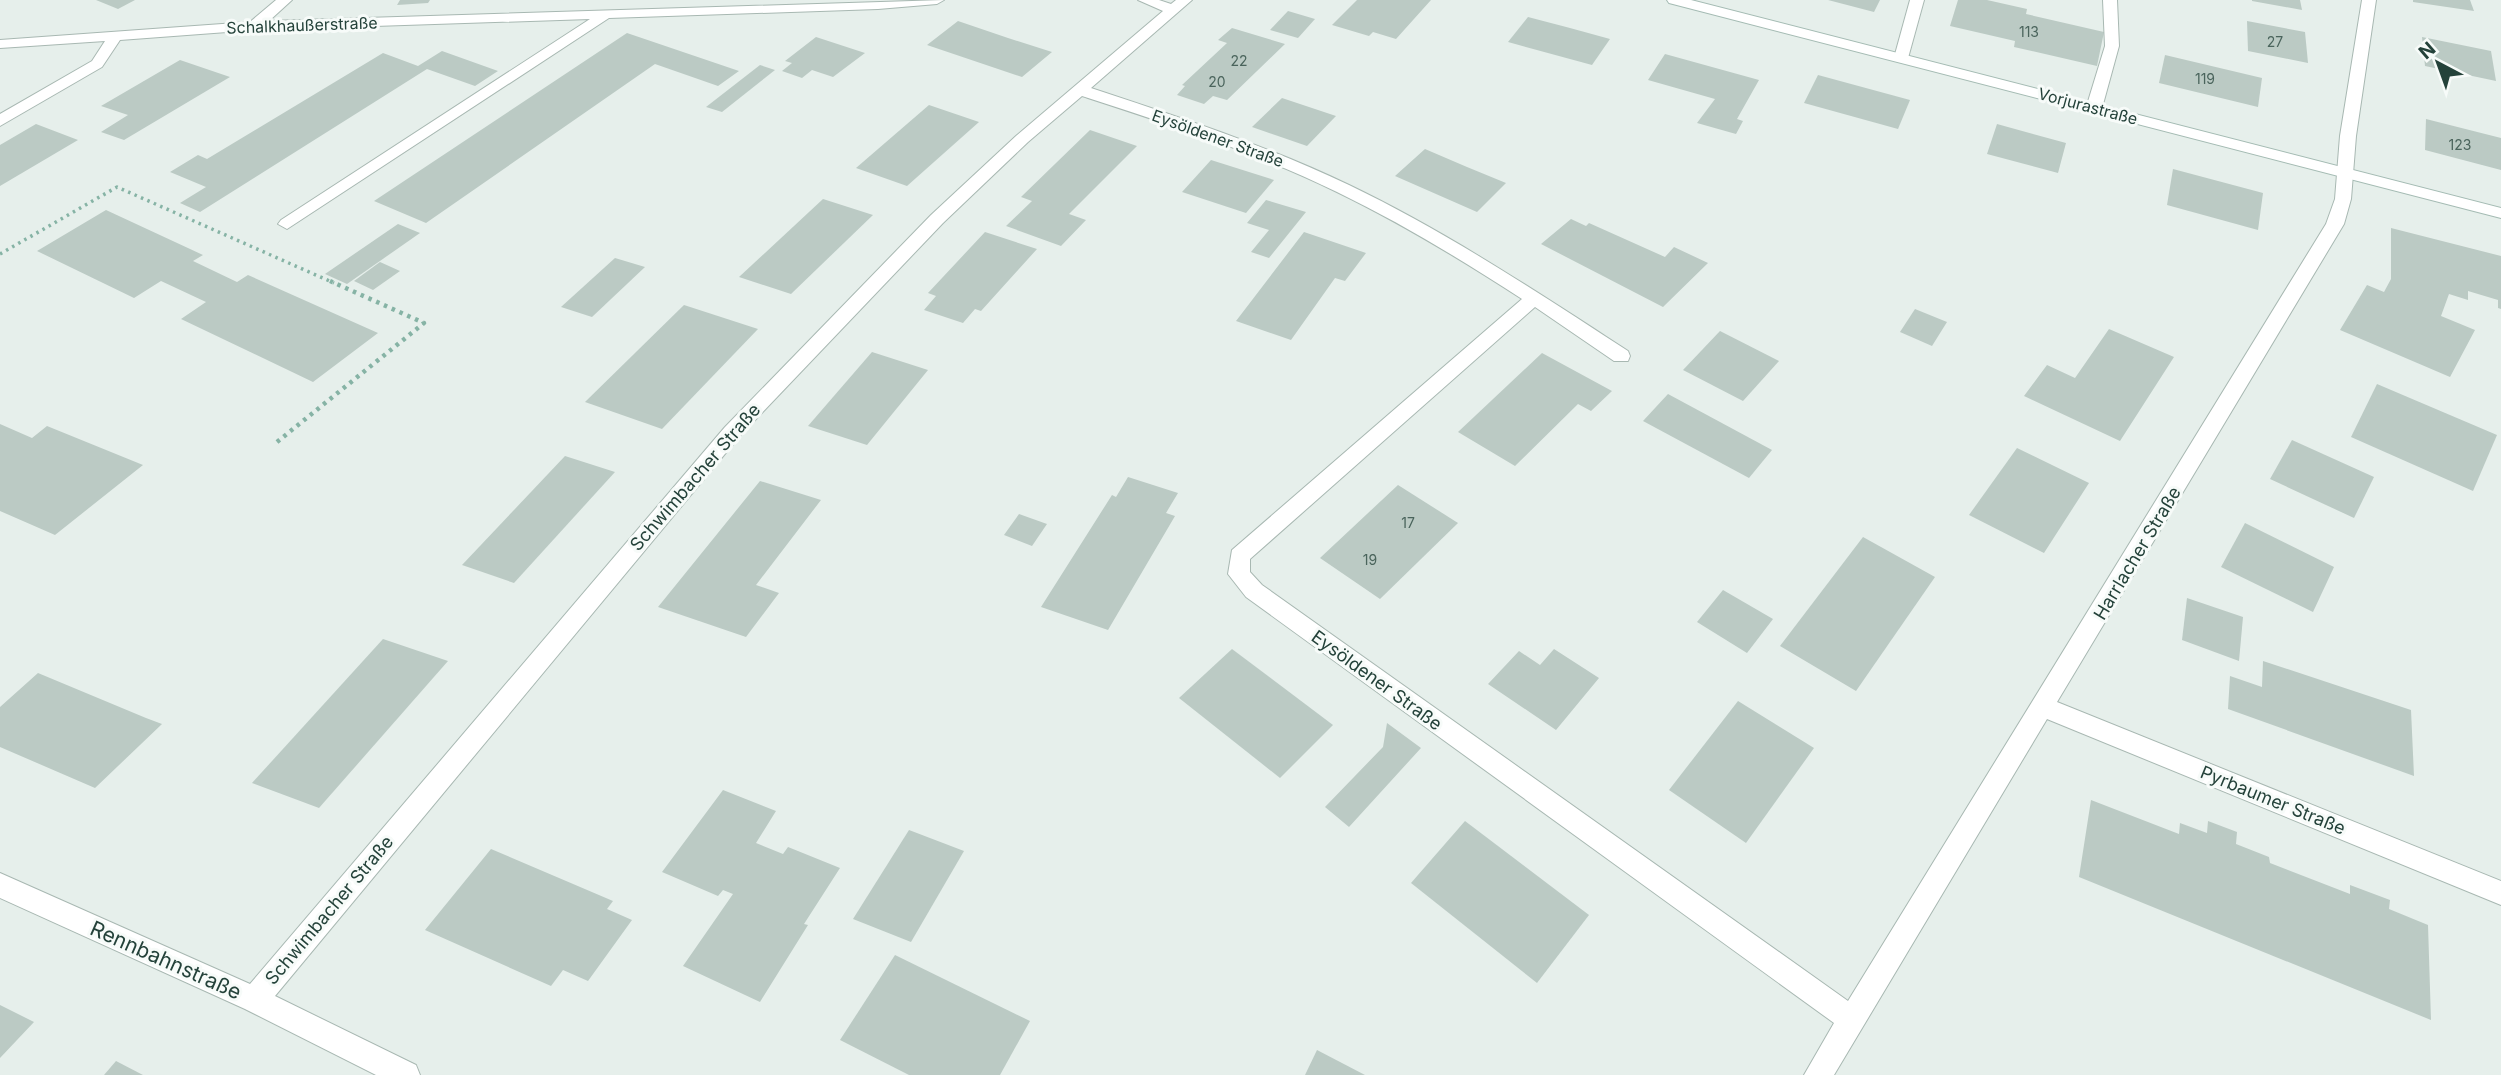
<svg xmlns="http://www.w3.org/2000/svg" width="2501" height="1075" font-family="Inter,sans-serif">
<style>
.building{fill:#bbcac4}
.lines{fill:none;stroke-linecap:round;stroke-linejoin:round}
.lane-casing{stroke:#a8b8b2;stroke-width:2}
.street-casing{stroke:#a8b8b2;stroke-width:2}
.secondary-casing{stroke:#a4bbb3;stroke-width:2}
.path-far1{stroke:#86b3a5;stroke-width:3.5;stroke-dasharray:2.5 4.5;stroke-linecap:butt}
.path{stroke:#86b3a5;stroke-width:4.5;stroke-dasharray:3.5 5;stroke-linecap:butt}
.lane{fill:#fff;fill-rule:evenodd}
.street{fill:#fff;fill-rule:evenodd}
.secondary{fill:#fff;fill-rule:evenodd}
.labels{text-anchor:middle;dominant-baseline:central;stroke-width:6;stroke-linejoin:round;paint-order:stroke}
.number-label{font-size:14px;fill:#4a645c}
.far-street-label{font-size:16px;fill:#24423a;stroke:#f7fbf9}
.street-label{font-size:18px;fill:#24423a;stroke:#f7fbf9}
.near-street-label{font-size:21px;fill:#24423a;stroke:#f7fbf9}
</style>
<rect width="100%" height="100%" fill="#e6efeb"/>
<g class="building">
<path d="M96 0H135L118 9Z"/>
<path d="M400 0H430L428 3 397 5Z"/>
<path d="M1357 0H1431L1396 39 1373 32 1369 36 1332 25Z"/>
<path d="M1828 0H1880L1874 12Z"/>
<path d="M1958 0H1987L2027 9 2026 14 2104 32 2097 66 2014 47 2015 41 1950 26Z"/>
<path d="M2252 0H2300L2302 10 2252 1Z"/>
<path d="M2413 0H2470L2474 11 2413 2Z"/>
<path d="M1288 11 1315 19 1298 38 1270 30Z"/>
<path d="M1528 17 1570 28 1610 39 1592 65 1508 42Z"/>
<path d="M958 21 1008 38 1052 52 1022 77 927 45Z"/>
<path d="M2247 21 2305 32 2308 63 2248 51Z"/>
<path d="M1232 28 1285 44 1227 100 1213 96 1204 104 1177 95 1185 86 1182 85 1227 43 1218 40Z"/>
<path d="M627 33 739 71 718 86 655 64 426 223 374 201Z"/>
<path d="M816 37 865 53 833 77 812 70 802 78 782 71 792 63 785 61Z"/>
<path d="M2422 37 2491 51 2496 81 2425 66Z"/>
<path d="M442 51 498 71 475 86 427 69 200 212 180 203 206 187 170 172 198 155 207 159 383 53 418 66Z"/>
<path d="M1665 54 1759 80 1737 119 1743 121 1736 134 1697 123 1715 99 1648 80Z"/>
<path d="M2165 55 2262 78 2258 107 2159 83Z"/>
<path d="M180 60 230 77 124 140 101 132 128 115 101 106Z"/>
<path d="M760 65 775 70 722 112 706 107Z"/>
<path d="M1818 75 1910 100 1898 129 1804 103Z"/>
<path d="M1282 98 1336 116 1307 146 1252 127Z"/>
<path d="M929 105 979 122 907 186 856 168Z"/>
<path d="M2426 119 2501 138V170L2425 150Z"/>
<path d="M36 124 78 140 0 186V145Z"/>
<path d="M1997 124 2066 143 2058 173 1987 154Z"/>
<path d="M1090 130 1137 146 1069 214 1086 220 1061 246 1006 226 1032 201 1021 197Z"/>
<path d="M1425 149 1467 167 1506 183 1477 212 1395 176Z"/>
<path d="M1211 160 1274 180 1246 213 1182 192Z"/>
<path d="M2173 169 2263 193 2258 230 2167 205Z"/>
<path d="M823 199 873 215 791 294 739 277Z"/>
<path d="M1266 200 1306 212 1269 258 1251 252 1269 230 1247 223Z"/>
<path d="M106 210 203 255 193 261 237 282 248 275 378 333 313 382 181 319 206 302 161 281 134 298 37 251Z"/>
<path d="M1571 219 1586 226 1589 223 1665 257 1674 247 1708 263 1663 307 1541 244Z"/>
<path d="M398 224 420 233 347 284 325 274Z"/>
<path d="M2391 228 2501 256V309L2498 308V300L2468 291V300L2449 294 2441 316 2475 330 2450 377 2340 330 2367 285 2384 292 2391 279Z"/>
<path d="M985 232 1037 249 981 311 975 309 963 323 924 310 936 296 928 293Z"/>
<path d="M1304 232 1366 253 1345 281 1335 278 1291 340 1236 321Z"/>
<path d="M615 258 645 267 592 317 561 307Z"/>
<path d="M380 262 400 271 373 290 354 281Z"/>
<path d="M684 305 758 329 662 429 585 402Z"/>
<path d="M1915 309 1947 322 1932 346 1900 332Z"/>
<path d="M2109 329 2174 357 2120 441 2024 396 2047 365 2075 378Z"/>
<path d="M1720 331 1779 361 1743 401 1683 370Z"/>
<path d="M872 352 928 370 867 445 808 426Z"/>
<path d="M1542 353 1612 391 1591 411 1578 404 1515 466 1458 432Z"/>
<path d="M2377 384 2497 435 2473 491 2351 437Z"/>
<path d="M1668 394 1772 450 1749 478 1643 421Z"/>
<path d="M0 424 32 438 47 426 143 465 55 535 0 511Z"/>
<path d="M2292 440 2374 477 2354 518 2270 479Z"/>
<path d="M2017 448 2089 483 2044 553 1969 515Z"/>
<path d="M565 456 615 472 514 583 462 565Z"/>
<path d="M1128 477 1178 493 1166 513 1175 516 1108 630 1041 607 1112 495 1116 497Z"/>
<path d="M760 481 821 500 756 585 779 593 746 637 658 607Z"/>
<path d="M1398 485 1458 523 1380 599 1320 558Z"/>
<path d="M1019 514 1047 524 1032 546 1004 535Z"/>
<path d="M2245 523 2334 567 2313 612 2221 567Z"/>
<path d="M1863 537 1935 577 1856 691 1780 646Z"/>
<path d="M1723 590 1773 619 1747 653 1697 622Z"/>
<path d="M2187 598 2243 617 2239 661 2182 640Z"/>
<path d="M383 639 448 661 319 808 252 783Z"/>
<path d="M1232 649 1333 725 1280 778 1179 698Z"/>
<path d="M1554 649 1599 678 1556 730 1488 684 1519 651 1540 665Z"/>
<path d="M2263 661 2411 710 2414 776 2228 709 2230 676 2262 687Z"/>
<path d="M38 673 146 718 162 724 95 788 0 747V707Z"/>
<path d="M1738 701 1814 748 1746 843 1669 790Z"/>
<path d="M1387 723 1421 748 1349 827 1325 807 1383 747Z"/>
<path d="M723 790 776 811 756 843 783 854 788 847 840 868 804 924 808 925 760 1002 683 966 733 894 723 890 718 896 662 872Z"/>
<path d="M2091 800 2179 834 2180 823 2207 833 2208 821 2237 832 2236 844 2269 857 2270 863 2350 894V885L2390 900 2389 909 2428 925 2431 1020 2079 877Z"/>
<path d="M1465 821 1589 915 1537 983 1411 883Z"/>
<path d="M909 830 964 851 911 942 853 919Z"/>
<path d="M491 849 613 901 607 909 632 920 588 981 563 970 551 986 425 930Z"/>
<path d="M895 955 1030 1021 1000 1075H909L840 1040Z"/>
<path d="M0 1005 34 1022 0 1058Z"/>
<path d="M1317 1050 1365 1075H1305Z"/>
<path d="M116 1061 143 1075H104Z"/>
</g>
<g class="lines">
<defs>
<g id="lane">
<path d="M1910 0H1924L1908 58 1901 62 1894 58Z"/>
<path d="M2103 0H2117L2119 46 2102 108 2094 113 2086 108 2105 46Z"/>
</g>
<g id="street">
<path d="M276 0H292L269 21 944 0 937 4 878 9 609 18 287 229 278 224 281 220 590 19 254 30 120 40 102 67 0 126V114L92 61 105 41 0 48V40L250 22Z"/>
<path d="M1138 0H1159L1171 4 1176 0H1192L1091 88C1178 117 1266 145 1349 185 1447 232 1537 292 1628 351L1630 356 1628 361H1614L1535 307 1250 559V572L1262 585 1848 1001 2326 224 2335 199 2340 136 2362 0H2376L2356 136 2351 199 2344 224 2057 702 2501 881V905L2047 719 1834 1075H1804L1834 1023 1246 597 1228 574 1232 550 1522 299C1462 260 1401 223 1337 192 1255 152 1168 124 1082 96L1028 142 943 223 739 437 275 996 416 1065 420 1075H376L245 1009 0 898V873L250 984 725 427 931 215 1016 136 1163 11Z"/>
</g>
<path id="secondary" d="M1667 0H1691L2501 208V218L1669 3Z"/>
</defs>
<use href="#lane" class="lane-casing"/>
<use href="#street" class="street-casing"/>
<use href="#secondary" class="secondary-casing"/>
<path class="path-far1" d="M0 254 117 187 334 283"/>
<path class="path" d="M277 442 424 323 330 281"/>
<use href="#lane" class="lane"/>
<use href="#street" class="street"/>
<use href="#secondary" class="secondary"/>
</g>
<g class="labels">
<g class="number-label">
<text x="2029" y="31">113</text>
<text x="2275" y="41">27</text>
<text x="1239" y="60">22</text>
<text x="2205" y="78">119</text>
<text x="1217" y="81">20</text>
<text x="2460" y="144">123</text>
<text x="1408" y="522">17</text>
<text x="1370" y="559">19</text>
</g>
<g class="far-street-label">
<text transform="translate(302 25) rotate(-2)">Schalkhaußerstraße</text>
<text transform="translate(2088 106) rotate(15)">Vorjurastraße</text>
<text transform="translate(1218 138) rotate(20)">Eysöldener Straße</text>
</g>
<g class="street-label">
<text transform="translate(695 477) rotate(-49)">Schwimbacher Straße</text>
<text transform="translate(2137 553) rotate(-59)">Harrlacher Straße</text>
<text transform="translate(1377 680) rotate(36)">Eysöldener Straße</text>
<text transform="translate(2273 800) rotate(22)">Pyrbaumer Straße</text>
<text transform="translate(329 910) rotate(-50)">Schwimbacher Straße</text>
</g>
<g class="near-street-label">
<text transform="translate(166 960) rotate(24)">Rennbahnstraße</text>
</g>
</g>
<g transform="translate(2438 63) rotate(319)" stroke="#f7fbf9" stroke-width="5" paint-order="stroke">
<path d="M0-5L12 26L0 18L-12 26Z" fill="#24423a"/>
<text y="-10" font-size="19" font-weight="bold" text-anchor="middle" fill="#24423a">N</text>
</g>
</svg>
